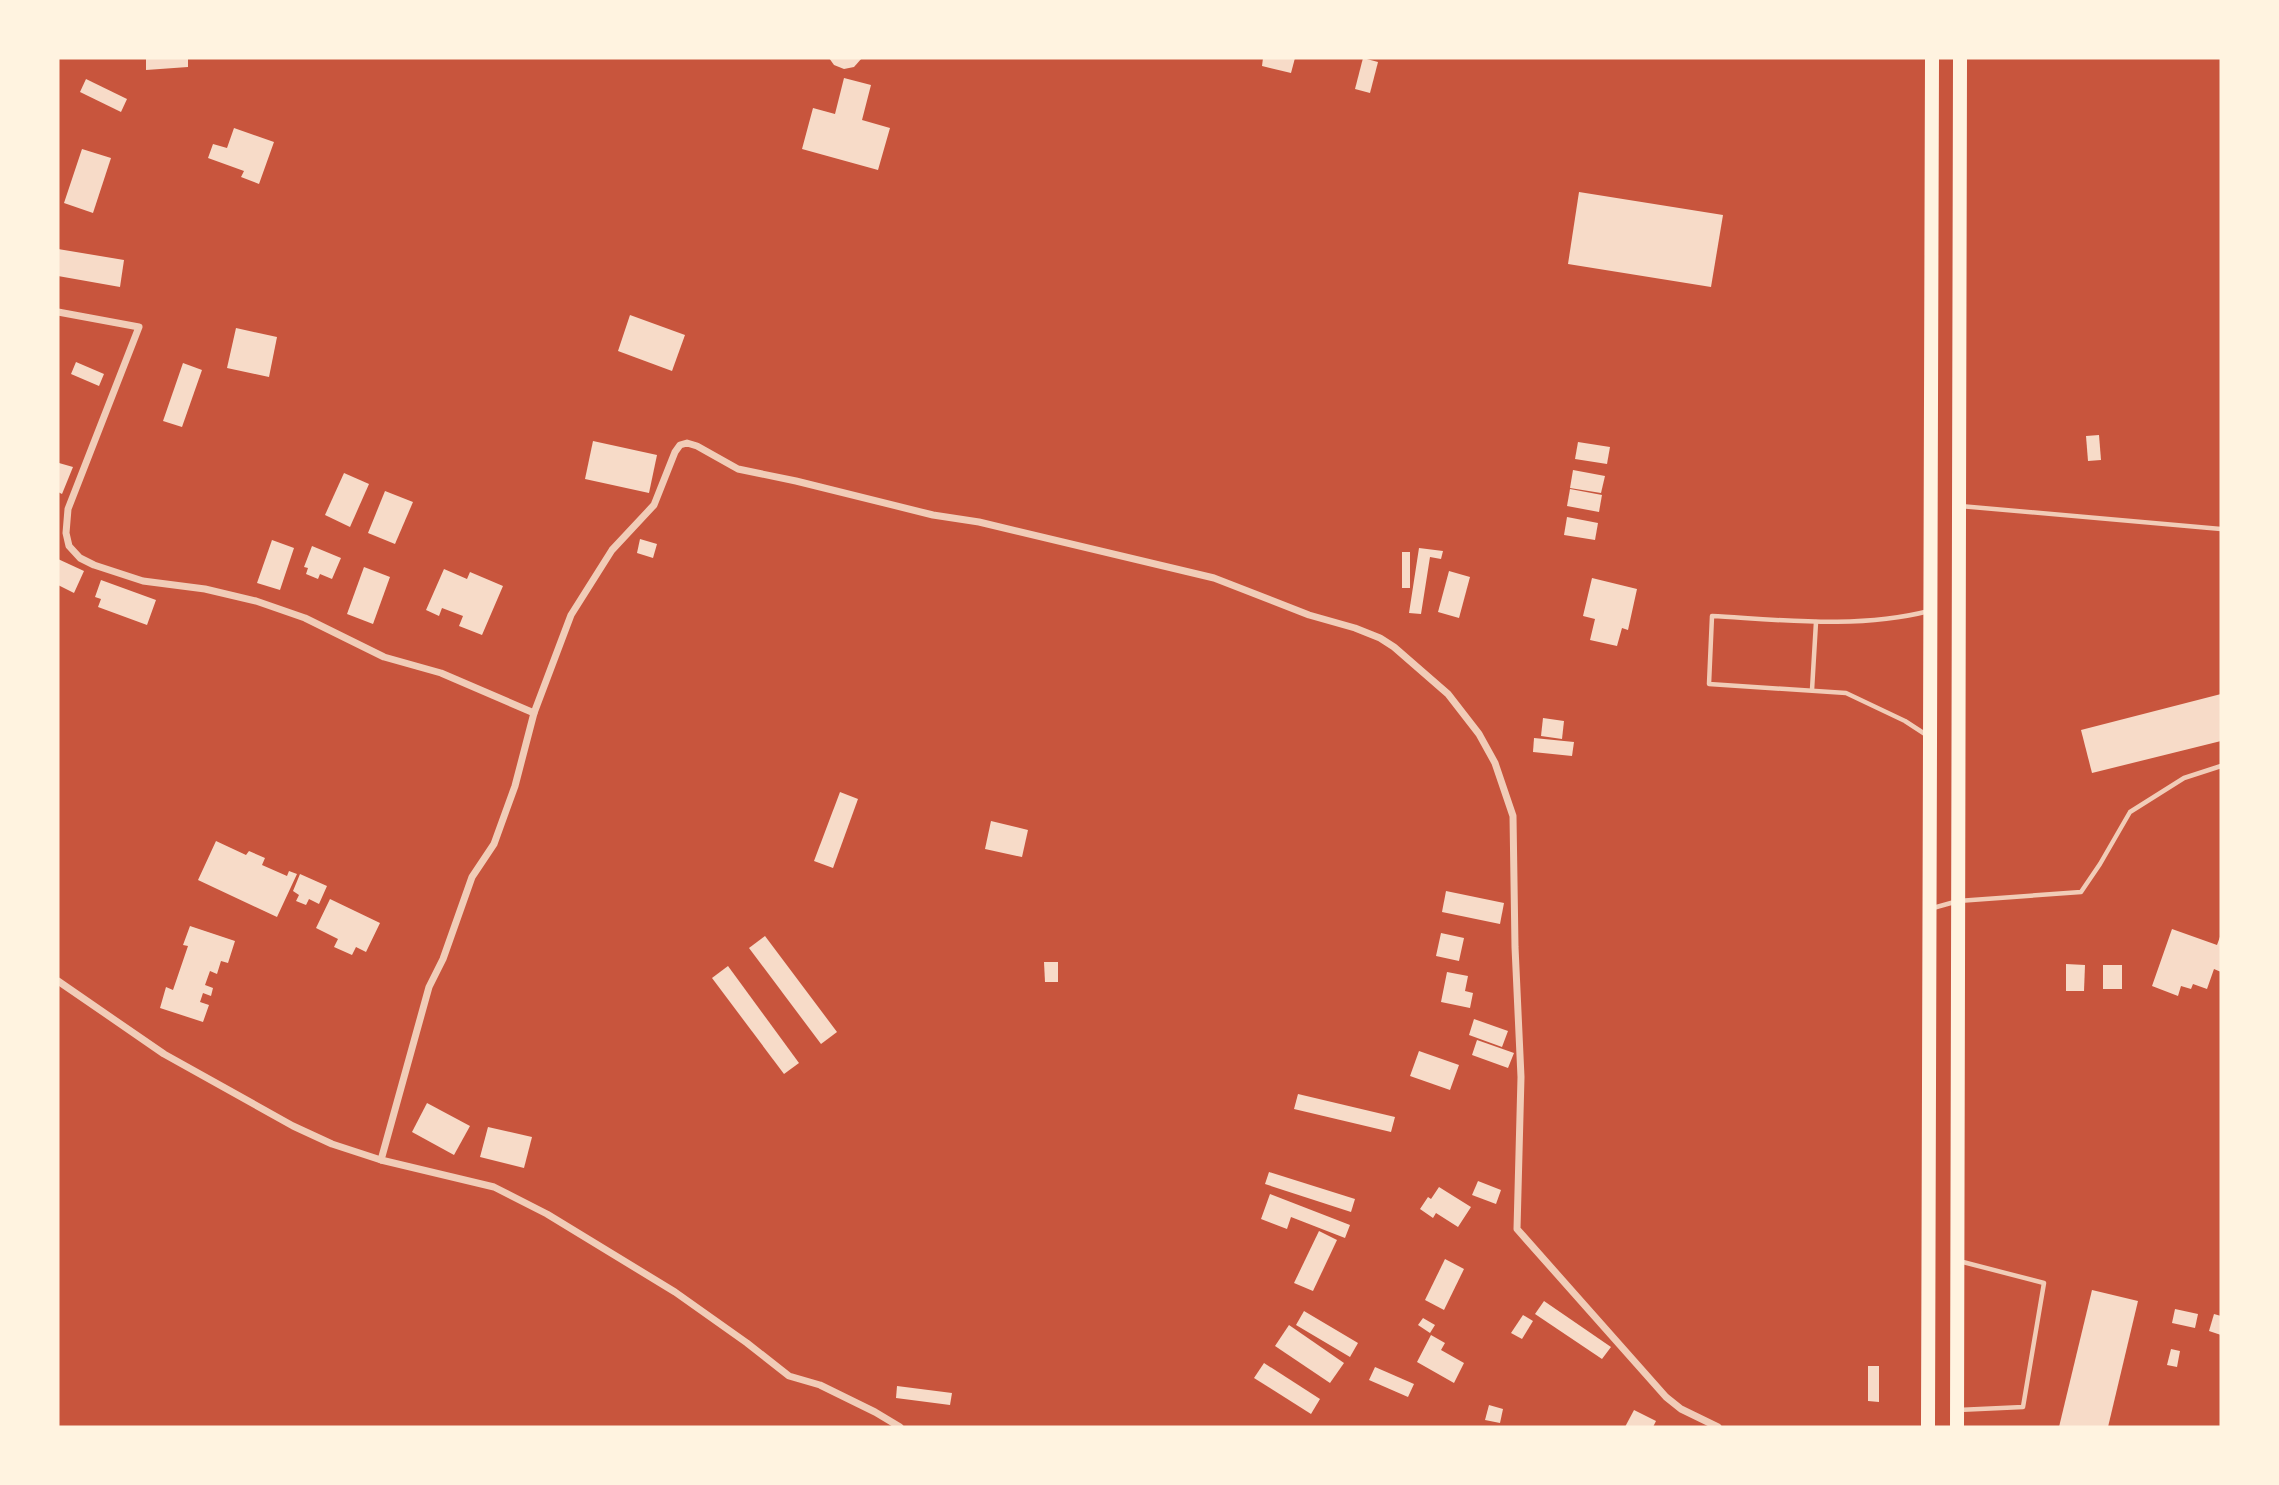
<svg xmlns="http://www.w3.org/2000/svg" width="2279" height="1485" font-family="'Sofia Sans Condensed',sans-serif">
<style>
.building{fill:#f7dbc8}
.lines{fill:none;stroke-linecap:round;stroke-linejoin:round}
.service{stroke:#f1ccb7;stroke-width:4.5}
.minor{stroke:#f1ccb7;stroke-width:7}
.trunk{stroke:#fff3e0;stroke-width:14}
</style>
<rect width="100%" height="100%" fill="#c8553d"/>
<g class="building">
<path d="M146 58H188V67L146 70Z"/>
<path d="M829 58H862L854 67 844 69 834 65Z"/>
<path d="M1263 58H1295L1291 73 1262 66Z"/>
<path d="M1363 58 1378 62 1370 93 1355 89Z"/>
<path d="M844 78 871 85 862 120 890 128 878 170 802 149 813 108 835 114Z"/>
<path d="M86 79 127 99 121 112 80 92Z"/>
<path d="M234 128 274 142 259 184 241 177 244 171 208 158 213 144 227 148Z"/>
<path d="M82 149 111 158 93 213 64 203Z"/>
<path d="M1579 192 1723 215 1711 287 1568 264Z"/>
<path d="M58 249 124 260 120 287 58 276Z"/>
<path d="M630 315 685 335 672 371 618 351Z"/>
<path d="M236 328 277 337 269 377 227 368Z"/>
<path d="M76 362 104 374 99 386 71 374Z"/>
<path d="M183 363 202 370 182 427 163 421Z"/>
<path d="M2099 435 2101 460 2088 461 2086 436Z"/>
<path d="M593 441 657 455 649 493 585 479Z"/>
<path d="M1578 442 1610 447 1607 464 1575 459Z"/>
<path d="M59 463 73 467 62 494 58 492Z"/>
<path d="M1573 470 1605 476 1601 493 1570 488Z"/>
<path d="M344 473 369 484 350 527 325 515Z"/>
<path d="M1570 489 1602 495 1599 512 1567 506Z"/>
<path d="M385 491 413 502 395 544 368 533Z"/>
<path d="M1567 517 1598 523 1595 540 1564 535Z"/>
<path d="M640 539 657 544 653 558 637 553Z"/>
<path d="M272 540 294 548 280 590 257 583Z"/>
<path d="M312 546 341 558 332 579 320 574 318 579 306 574 308 568 304 567Z"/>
<path d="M1419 548 1443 551 1441 559 1430 557 1421 614 1409 613Z"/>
<rect x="1402" y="552" width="8" height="36"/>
<path d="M58 559 84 571 74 593 58 585Z"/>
<path d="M364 567 390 577 373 624 347 614Z"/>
<path d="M444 569 467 579 470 572 503 586 482 635 459 626 463 616 442 608 439 616 426 610Z"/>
<path d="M1449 571 1470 577 1459 618 1438 612Z"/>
<path d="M1592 578 1637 589 1628 630 1622 628 1617 646 1590 640 1595 619 1583 616Z"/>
<path d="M101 580 156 600 147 625 98 607 101 599 95 597Z"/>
<path d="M2221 694V741L2092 773 2081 730Z"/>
<path d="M1543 718 1564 721 1562 739 1541 736Z"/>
<path d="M1534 738 1574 742 1572 756 1533 752Z"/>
<path d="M840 792 858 799 833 868 814 861Z"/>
<path d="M991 821 1028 830 1022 857 985 849Z"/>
<path d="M216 841 246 855 249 851 265 858 262 865 287 876 289 871 297 874 277 917 198 880Z"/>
<path d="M300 874 327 886 319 904 309 899 306 905 296 901 299 895 293 891Z"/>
<path d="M1446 891 1504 903 1500 924 1442 912Z"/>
<path d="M330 899 380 923 366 952 356 947 352 955 334 947 338 939 316 928Z"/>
<path d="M190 926 235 941 228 963 221 961 217 974 210 971 205 985 213 988 211 996 203 993 200 1002 209 1005 203 1022 160 1008 166 987 173 990 188 946 183 945Z"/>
<path d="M2172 929 2217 945 2221 934V972L2214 969 2207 989 2193 984 2191 989 2181 986 2178 996 2152 986Z"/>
<path d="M1441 933 1464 938 1459 961 1436 956Z"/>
<path d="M765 936 837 1032 821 1044 749 948Z"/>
<path d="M1044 962H1058V982H1045Z"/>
<path d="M2066 964 2085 965 2084 991H2066Z"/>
<rect x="2103" y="965" width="19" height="24"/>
<path d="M728 966 799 1063 784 1074 712 978Z"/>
<path d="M1447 972 1468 976 1465 991 1473 993 1470 1008 1441 1002Z"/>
<path d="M1474 1019 1508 1031 1502 1047 1469 1035Z"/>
<path d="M1477 1040 1514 1053 1508 1068 1472 1055Z"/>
<path d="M1419 1051 1459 1065 1450 1090 1410 1076Z"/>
<path d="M1298 1094 1395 1117 1391 1132 1294 1109Z"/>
<path d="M427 1103 470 1126 454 1155 412 1132Z"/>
<path d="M488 1127 532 1137 524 1168 480 1157Z"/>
<path d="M1269 1172 1355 1199 1351 1212 1265 1184Z"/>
<path d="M1478 1181 1501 1190 1496 1204 1472 1195Z"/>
<path d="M1439 1187 1471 1207 1458 1227 1436 1213 1433 1218 1420 1209 1428 1197 1431 1199Z"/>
<path d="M1270 1194 1350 1225 1345 1238 1291 1217 1287 1229 1261 1219Z"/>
<path d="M1319 1231 1337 1240 1313 1291 1294 1283Z"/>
<path d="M1445 1259 1464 1269 1444 1310 1425 1300Z"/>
<path d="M2092 1290 2138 1301 2108 1427H2059Z"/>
<path d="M1544 1301 1611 1347 1602 1359 1535 1314Z"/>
<path d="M2175 1309 2198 1314 2195 1328 2172 1323Z"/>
<path d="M1304 1311 1358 1343 1350 1357 1296 1325Z"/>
<path d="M2214 1314 2221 1316V1335L2209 1331Z"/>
<path d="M1523 1315 1533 1321 1522 1339 1511 1333Z"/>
<path d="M1423 1318 1435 1325 1430 1333 1418 1325Z"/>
<path d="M1289 1325 1344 1363 1330 1383 1275 1346Z"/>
<path d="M1431 1335 1445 1343 1441 1350 1464 1363 1454 1383 1417 1362Z"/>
<path d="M2171 1349 2180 1351 2177 1367 2167 1365Z"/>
<path d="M1264 1363 1320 1399 1311 1414 1254 1378Z"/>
<path d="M1868 1366H1879V1402L1868 1401Z"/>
<path d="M1375 1367 1414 1384 1408 1397 1369 1380Z"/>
<path d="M897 1386 952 1393 950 1405 896 1398Z"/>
<path d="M1489 1405 1503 1409 1500 1423 1485 1420Z"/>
<path d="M1634 1410 1656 1421 1653 1427H1625Z"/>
</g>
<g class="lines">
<g class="service">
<path d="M1960 506 2221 529"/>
<path d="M1812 690 1816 622"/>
<path d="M1928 736 1905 721 1846 693 1709 684 1712 616C1783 620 1859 629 1929 611"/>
<path d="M1933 908 1958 901 2081 892 2100 864 2130 812 2184 778 2221 766"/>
<path d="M1958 1410 2023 1407 2044 1283 1959 1261"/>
</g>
<g class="minor">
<path d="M58 312 139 327 68 509 66 533 69 546 80 558 94 565 143 581 205 589 256 601 305 618 384 657 441 673 534 713"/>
<path d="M58 981 164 1054 293 1126 332 1144 381 1160 494 1187 547 1214 675 1292 747 1343 789 1376 820 1385 875 1412 900 1427"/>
<path d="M381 1160 429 987 443 959 472 877 494 844 515 786 534 713 571 615 612 550 654 505 675 452 680 445 687 443 697 446 738 469 796 481 933 515 979 522 1214 578 1309 615 1355 628 1380 638 1394 647 1448 694 1479 734 1495 763 1513 816 1515 947 1521 1077 1517 1229 1666 1397 1681 1409 1718 1427"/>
</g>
<g class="trunk">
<path d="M1928 1427 1932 58"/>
<path d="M1957 1427 1960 58"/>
</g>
</g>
<rect width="2279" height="1485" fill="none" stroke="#fff3e0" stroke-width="119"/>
</svg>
